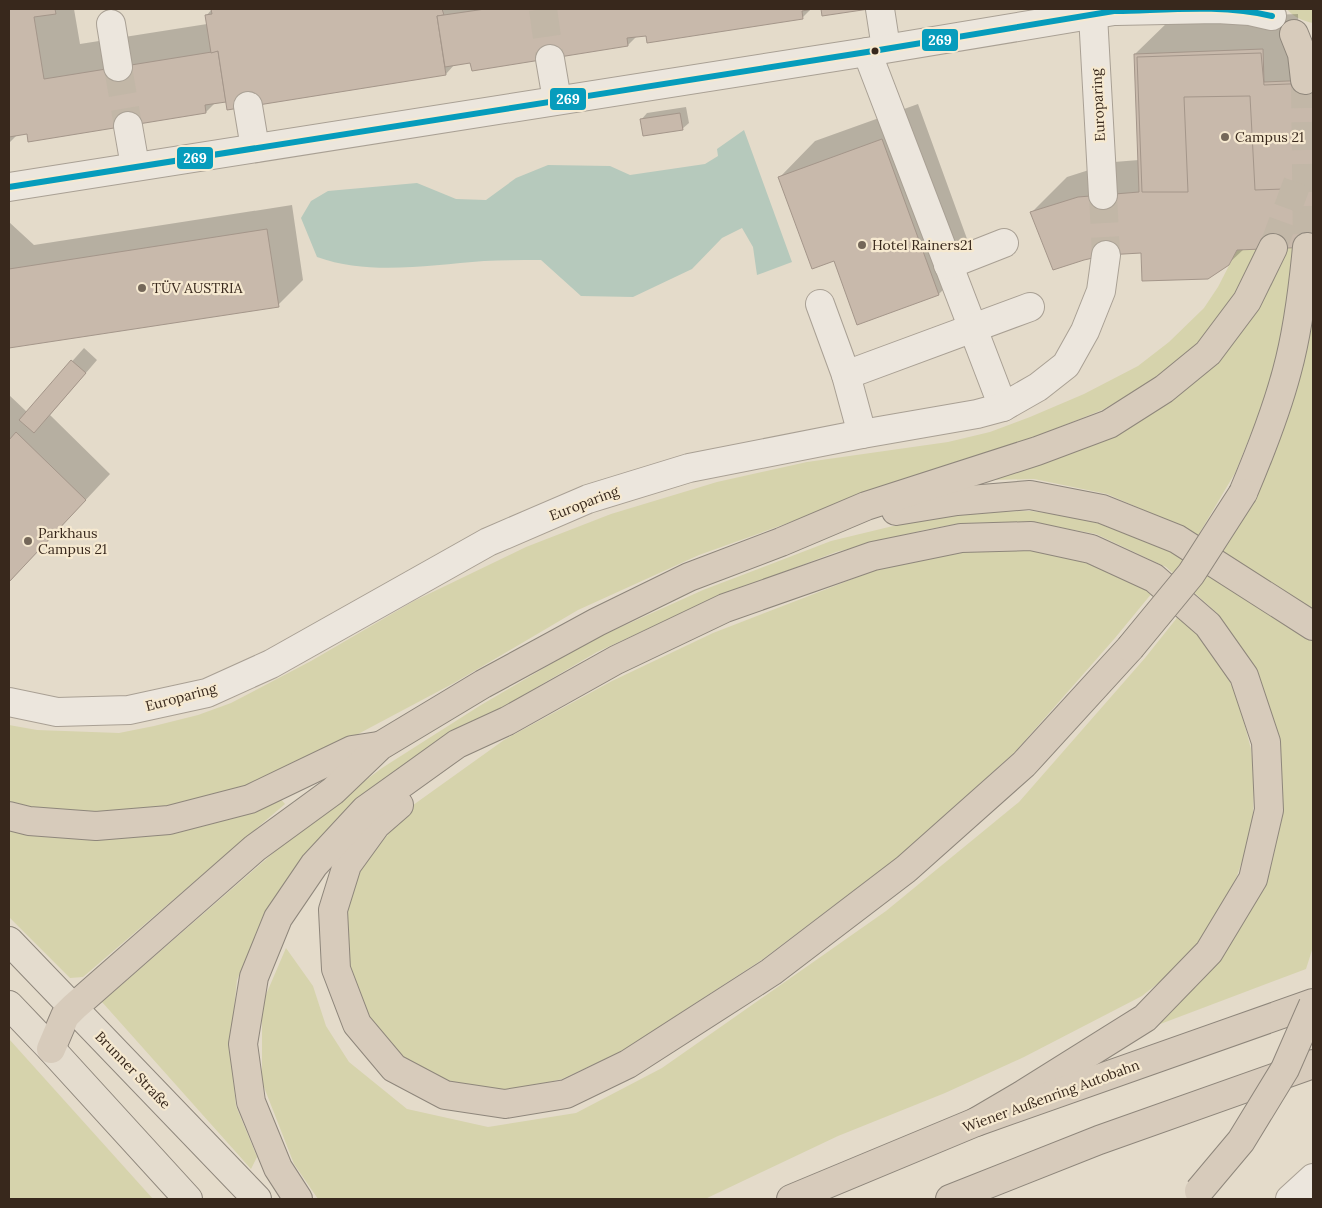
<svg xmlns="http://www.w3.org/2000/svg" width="1322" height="1208" font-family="Lora,serif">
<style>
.green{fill:#d6d3ac}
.water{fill:#b6c9bc}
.shadow{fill:#0003}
.building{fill:#c8b9ab;stroke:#a4968a}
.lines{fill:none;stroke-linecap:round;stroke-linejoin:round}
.minor-tunnel{stroke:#c2b7a7;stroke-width:28;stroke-dasharray:28 14;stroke-linecap:butt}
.highway-tunnel{stroke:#c2b7a7;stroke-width:28;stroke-dasharray:28 14;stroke-linecap:butt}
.minor-casing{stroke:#a9a094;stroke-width:30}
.major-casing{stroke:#8e867b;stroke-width:30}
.highway-casing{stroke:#8e867b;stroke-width:30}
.minor{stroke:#ece6dd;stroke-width:28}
.major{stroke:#e4dcce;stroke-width:28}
.highway{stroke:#d7cbbb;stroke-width:28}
.highway-bridge-casing{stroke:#8e867b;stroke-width:30;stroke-linecap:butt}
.highway-bridge{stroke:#d7cbbb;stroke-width:28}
.bus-1-casing{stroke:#f6e9d0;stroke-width:10}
.bus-1{stroke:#069cbc;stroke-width:6}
.bus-dot{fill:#38281c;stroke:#f6e9d0;stroke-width:2}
.poi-dot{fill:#746759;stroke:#f6e9d0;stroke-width:2}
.labels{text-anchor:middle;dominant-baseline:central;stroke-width:4.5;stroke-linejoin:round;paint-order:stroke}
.street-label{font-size:14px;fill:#38281c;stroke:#f6e9d0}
.poi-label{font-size:14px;fill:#38281c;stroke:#f6e9d0;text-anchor:start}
.line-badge{stroke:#f6e9d0;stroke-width:2}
.badge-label{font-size:14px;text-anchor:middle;font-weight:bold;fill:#fff}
</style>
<rect width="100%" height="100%" fill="#e4dbca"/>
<g class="green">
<path d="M1287 9H1313V23C1303 21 1293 17 1287 9Z"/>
<path d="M1297 247 1284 336 1265 399 1235 473 1196 539 1169 521 1107 494 1034 479 990 480 1176 393 1284 248Z"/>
<path d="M1263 248 1227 310 1185 356 1150 383 1102 410 1032 438 891 486 699 555 578 610 454 683 328 750 258 781 201 800 159 810 103 814 52 812 9 803V725L37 730 119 733 154 726 198 715 231 703 311 661 414 601 526 547 611 514 717 482 807 462 948 442 990 432 1030 417 1084 394 1138 366 1169 342 1204 308 1218 287 1237 250Z"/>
<path d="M1313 283V613L1219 554 1258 494 1276 443Z"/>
<path d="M1031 511 1099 520 1170 549 1313 641V947L1306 969 1155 1026 1263 887 1255 669 1218 614 1166 567 1096 534 1031 522 962 523 924 530 836 552 708 601 597 652 489 715 306 855 263 917 237 980 230 1047 236 1106 257 1157 251 1169 102 1002 303 827 382 768 481 705 590 641 703 590 831 541 922 519 963 512Z"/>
<path d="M1028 549 1091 561 1139 584 1152 593 1115 638 1015 752 898 857 763 959 622 1051 562 1079 503 1093 453 1085 404 1058 369 1021 349 970 344 914 358 872 409 808 504 740 612 681 713 633 876 570 958 552Z"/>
<path d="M1180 614 1199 634 1224 670 1237 696 1251 749 1254 781 1253 814 1248 844 1237 876 1223 906 1199 943 1167 976 1142 996 1024 1057 945 1093 838 1136 705 1199H318L294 1164 262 1082V1004L286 948 313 986 326 1026 349 1062 407 1109 488 1127 576 1113 662 1068 772 991 886 911 1019 802 1145 658Z"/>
<path d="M280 798 285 804 83 977 70 978 9 917V827Z"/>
<path d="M9 1039 153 1199H9Z"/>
</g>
<path class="water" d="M744 130 792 262 757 275 753 247 742 228 722 238 692 269 633 297 581 296 541 260C522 260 503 260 484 261 429 265 370 276 317 257L301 218 311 201 328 191 417 183 456 199 486 200 516 178 548 165 610 166 630 175 705 164 718 156 717 149Z"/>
<g class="shadow">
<path d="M9 9H74L80 44 207 24 206 16 212 9H811L803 17 637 36 628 45 455 64 446 74 227 99 216 102 206 112 28 132 18 134 9 143Z"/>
<path d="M1298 14 1299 47 1313 46V245L1245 248 1228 264 1142 251 1106 254 1032 212 1067 177 1114 162 1139 160 1135 54 1171 19Z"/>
<path d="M918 104 974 258 939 294 858 323 834 260 780 177 815 141Z"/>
<path d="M686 107 689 123 682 129 641 120 647 113Z"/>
<path d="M292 205 303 280 278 305 9 347V222L34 245Z"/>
<path d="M84 348 97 360 50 415 110 474 9 582V395L27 412Z"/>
</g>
<g class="building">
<path d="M9 9H55L56 14 34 17 44 79 218 51 226 102 205 105 206 113 28 142 27 134 9 137Z"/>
<path d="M211 9H442L444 15 437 16 446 75 227 110 218 51 211 53 205 15 212 14Z"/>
<path d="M485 9H813L802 11 803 19 647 43 646 36 627 38 628 46 472 71 470 63 445 67 437 16Z"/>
<path d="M821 9H869L822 16Z"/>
<path d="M1263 49 1264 82 1313 80V247L1237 250 1229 265 1208 279 1142 281 1141 253 1106 255 1084 260 1053 270 1030 212 1078 197 1139 192 1134 54Z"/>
<path d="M1261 53 1264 85 1313 83V188L1255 190 1250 96 1184 97 1188 192H1142L1137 57Z"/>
<path d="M680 113 683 130 643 136 640 119Z"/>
<path d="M882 139 939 295 857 325 834 261 812 269 778 177Z"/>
<path d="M267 229 279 307 9 348V269Z"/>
<path d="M71 360 86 373 34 433 19 420Z"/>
<path d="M16 432 86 500 9 582V440Z"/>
</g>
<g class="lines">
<g class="minor-tunnel">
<path d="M543 9 550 59"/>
<path d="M118 67 128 126"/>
<path d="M1103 195 1106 255"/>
</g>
<g class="highway-tunnel">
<path d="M1305 80 1307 247"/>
<path d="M1273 248 1300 175"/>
</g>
<defs>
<g id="minor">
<path d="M880 9 886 48"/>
<path d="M1116 11 1217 9 1250 11 1272 16"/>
<path d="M1093 15 1103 195"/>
<path d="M111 24 118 67"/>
<path d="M867 52 1003 407"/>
<path d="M550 59 557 100"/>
<path d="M248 106 255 148"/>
<path d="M128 126 135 166"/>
<path d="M9 187 867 52 1126 9"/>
<path d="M948 265 1004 243"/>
<path d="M820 304 846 375 1030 307"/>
<path d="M846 375 862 434"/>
<path d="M9 702 57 712 129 710 207 693 271 664 488 542 588 499 689 468 862 434 977 414 1003 407 1038 387 1066 365 1085 331 1101 291 1106 255"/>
<path d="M1290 1199 1313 1178"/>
</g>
<g id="major">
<path d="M9 941 257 1199"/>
<path d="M9 1005 51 1049 188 1199"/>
</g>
<g id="highway">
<path d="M1294 34 1302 54 1305 80"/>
<path d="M1243 493C1260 453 1276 413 1287 371 1298 331 1303 289 1307 247"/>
<path d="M896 511 957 501 1030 495 1102 509 1177 539 1313 626"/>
<path d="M399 805 376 825 347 865 333 910 336 969 357 1024 394 1068 445 1095 505 1104 566 1094 628 1064 771 972 906 869 1024 764 1130 648"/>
<path d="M9 816 29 821 96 826 169 820 250 799 352 750 378 746"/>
<path d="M51 1049 65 1016 74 1007 255 848 333 791 380 746 483 684 597 622 689 577 781 542 866 506 1037 451 1109 424 1164 389 1208 353 1247 301 1273 248"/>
<path d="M298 1199 278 1168 251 1102 243 1044 254 977 278 918 314 865 365 810 457 744 507 721 616 660 725 608 873 556 961 538 1031 536 1091 549 1154 578 1208 625 1244 676 1266 742 1269 810 1253 879 1209 952 1145 1018 1022 1095 976 1122"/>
<path d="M791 1199 976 1122 1313 1003"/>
<path d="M950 1199 1099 1140 1313 1064"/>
</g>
</defs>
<use href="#minor" class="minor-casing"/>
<use href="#major" class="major-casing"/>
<use href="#highway" class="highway-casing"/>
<use href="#minor" class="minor"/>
<use href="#major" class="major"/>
<use href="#highway" class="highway"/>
<defs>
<g id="highway-bridge">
<path d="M1130 648 1191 574 1243 493"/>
<path d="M1199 1191 1241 1141 1285 1069 1313 1005"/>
</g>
</defs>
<use href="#highway-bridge" class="highway-bridge-casing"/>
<use href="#highway-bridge" class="highway-bridge"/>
<defs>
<g id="bus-1">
<path d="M1116 11C1168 10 1221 4 1272 16"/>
<path d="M9 187 867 52 1126 9"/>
</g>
</defs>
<use href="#bus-1" class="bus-1-casing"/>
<use href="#bus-1" class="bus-1"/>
</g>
<circle class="bus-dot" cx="875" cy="51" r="4.5"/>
<g class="poi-dot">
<circle cx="1225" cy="137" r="5"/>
<circle cx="862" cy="245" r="5"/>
<circle cx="142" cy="288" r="5"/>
<circle cx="28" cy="541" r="5"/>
</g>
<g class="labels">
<g class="street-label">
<text transform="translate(1098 105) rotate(-93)">Europaring</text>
<text transform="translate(584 503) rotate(-21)">Europaring</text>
<text transform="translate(181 697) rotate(-15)">Europaring</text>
<text transform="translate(133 1070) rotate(46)">Brunner Straße</text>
<text transform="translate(1051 1096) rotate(-20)">Wiener Außenring Autobahn</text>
</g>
<g class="poi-label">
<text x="1235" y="137">Campus 21</text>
<text x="872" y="245">Hotel Rainers21</text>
<text x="152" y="288">TÜV AUSTRIA</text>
<text x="38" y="533">Parkhaus<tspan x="38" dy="16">Campus 21</tspan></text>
</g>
</g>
<g class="line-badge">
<rect x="921" y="28" width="38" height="24" rx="5" fill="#069cbc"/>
<rect x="549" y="87" width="38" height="24" rx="5" fill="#069cbc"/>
<rect x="176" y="146" width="38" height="24" rx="5" fill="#069cbc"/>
</g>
<g class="badge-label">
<text x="940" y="45">269</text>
<text x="568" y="104">269</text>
<text x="195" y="163">269</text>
</g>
<rect width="1322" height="1208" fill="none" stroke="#38281c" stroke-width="20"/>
</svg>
